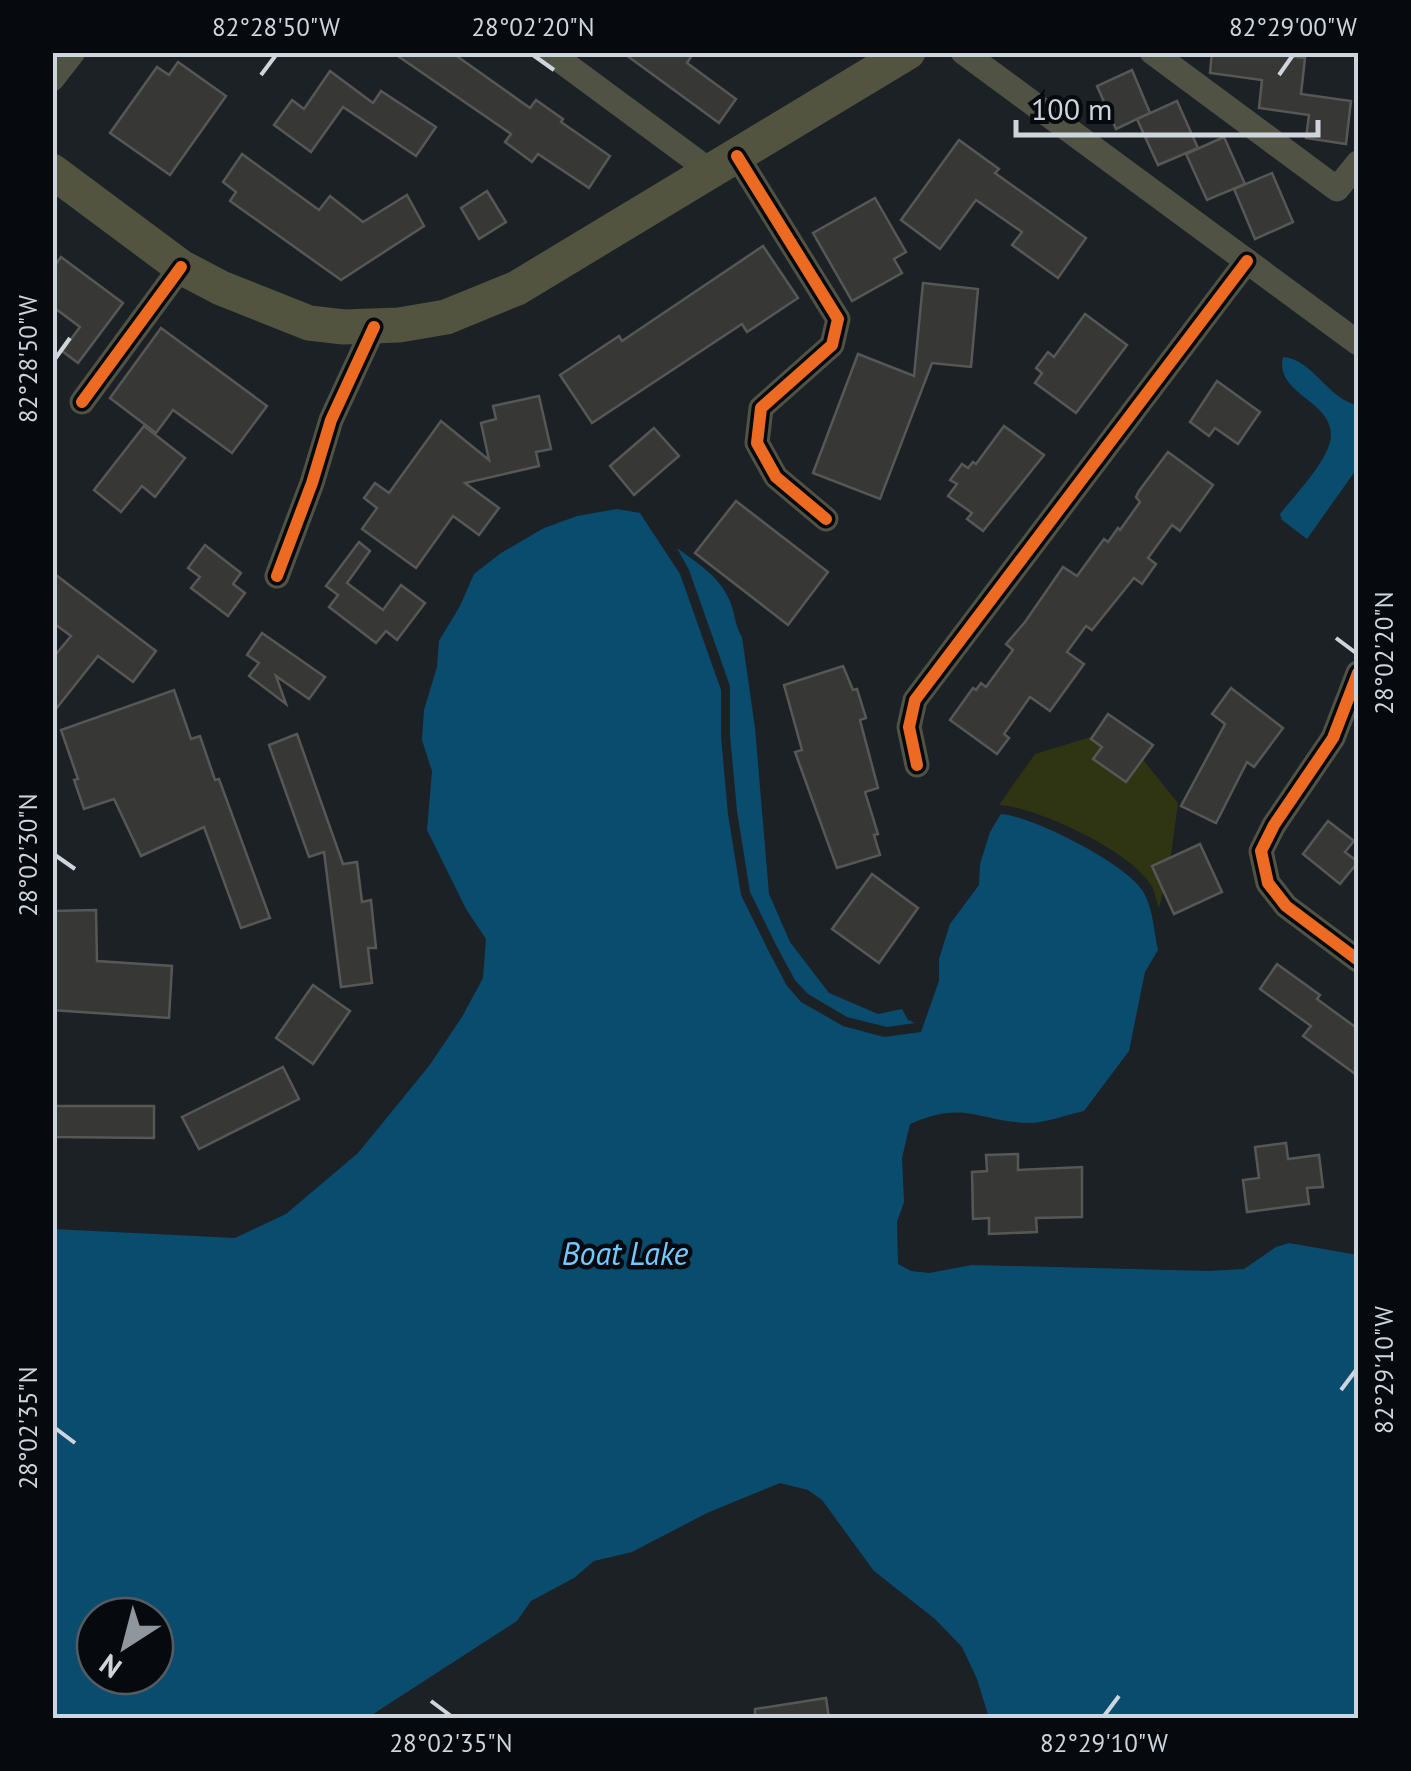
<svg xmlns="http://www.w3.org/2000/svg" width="1411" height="1771" font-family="'PT Sans',sans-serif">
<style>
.green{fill:#2f3512}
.water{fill:#0a4c6e;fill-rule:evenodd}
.building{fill:#373736;stroke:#575756;stroke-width:2.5}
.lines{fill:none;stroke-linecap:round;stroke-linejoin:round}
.minor{stroke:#505244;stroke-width:25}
.secondary{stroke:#525440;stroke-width:35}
.cycleway-casing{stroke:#060a0f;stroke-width:19}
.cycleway{stroke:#ed6a23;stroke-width:12}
.ticks{fill:none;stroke:#cfd5dd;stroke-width:4}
.labels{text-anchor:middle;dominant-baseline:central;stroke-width:9;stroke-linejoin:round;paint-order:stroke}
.water-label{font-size:32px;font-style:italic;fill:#74c8ff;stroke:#060a0f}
.neatline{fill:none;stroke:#cfd5dd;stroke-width:4}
.ticks-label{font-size:25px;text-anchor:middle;fill:#cfd5dd}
</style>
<rect width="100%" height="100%" fill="#1c2126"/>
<path class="green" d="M1094 736 1140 756 1178 803 1170 863 1159 908C1156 901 1155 891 1151 885 1131 851 1037 807 999 805L1035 754Z"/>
<g class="water">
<path d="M1283 357C1313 359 1329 401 1358 405V467L1307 539 1282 520 1280 514C1294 496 1332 457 1331 434 1330 400 1274 393 1283 357Z"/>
<path d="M617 509 640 513 680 574 721 690V736L728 814 741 895 768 950 787 986 801 1002 843 1026 884 1037 921 1032 939 981V959L950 924 979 885 980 864 990 832 1001 814C1032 816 1125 863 1142 890 1153 906 1154 932 1158 950L1145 972 1129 1051 1084 1111C1066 1115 1045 1123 1028 1123 976 1121 966 1100 910 1124L902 1158 904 1202 897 1222 898 1264 911 1271 929 1273 972 1265 1209 1271 1244 1269 1276 1247 1289 1243 1358 1255V1718H989L977 1679 962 1647 935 1619 874 1571 822 1500 808 1490 780 1483 707 1513 632 1552 594 1561 574 1578 531 1601 517 1621 367 1718H53V1229L235 1238 286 1214 358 1153 429 1066 462 1017 483 978 486 939 466 909 427 830 432 771 422 740 424 710 437 667 439 641 460 606 474 574 501 553 544 528 577 516ZM95 1616H155V1676H95Z"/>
<path d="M677 548C697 563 718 575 729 599 735 611 734 625 742 637L755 728 769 894 790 942 829 993 878 1014 902 1009 908 1020 915 1023 887 1027 847 1017 808 994 795 980 776 945 750 892 737 811 730 735V686L689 570Z"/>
</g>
<g class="building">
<path d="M392 52H451L530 108 536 100 563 119 561 122 610 156 589 188 538 154 532 162 505 142 511 134Z"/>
<path d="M622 52H694L687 63 736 99 719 123Z"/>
<path d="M1212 52H1257L1305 58 1301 94 1351 101 1346 144 1306 138 1309 115 1259 108 1262 80 1210 73Z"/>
<path d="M178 62 226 96 170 175 110 133 157 67 169 75Z"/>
<path d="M1132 70 1150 113 1116 129 1097 86Z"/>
<path d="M330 71 373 103 381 91 436 127 416 156 343 107 311 152 274 125 292 100 304 109Z"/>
<path d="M1177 101 1198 148 1158 165 1137 119Z"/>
<path d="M1224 137 1245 184 1207 200 1186 154Z"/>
<path d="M959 140 999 169 995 173 1086 238 1058 278 1012 245 1022 232 976 200 940 249 901 220Z"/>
<path d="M242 154 319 210 330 196 363 222 407 195 424 226 341 280 230 201 236 192 223 182Z"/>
<path d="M1272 173 1293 222 1255 239 1234 189Z"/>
<path d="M487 191 506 222 479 239 461 208Z"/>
<path d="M875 198 906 252 894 259 902 273 852 301 813 233Z"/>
<path d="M763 246 798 298 747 332 742 324 592 423 560 375 619 336 622 341Z"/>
<path d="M61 257 123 303 78 363 62 351 80 327 52 306V269Z"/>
<path d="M923 283 978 289 971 367 932 363 880 499 813 473 858 354 914 376Z"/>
<path d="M1085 314 1127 345 1076 413 1035 383 1042 373 1036 368 1048 352 1054 357Z"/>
<path d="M161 328 267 406 232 453 173 410 156 433 110 398Z"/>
<path d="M1217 381 1260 412 1238 444 1215 428 1209 436 1190 422Z"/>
<path d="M539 396 551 449 536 452 539 466 465 483 499 508 479 535 453 516 416 568 362 529 377 508 364 498 375 483 389 493 441 421 489 460 481 423 496 419 493 406Z"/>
<path d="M144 426 185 458 155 497 142 486 121 512 94 490Z"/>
<path d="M1004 426 1044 455 983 531 967 519 972 513 948 496 957 484 950 480 962 464 968 468 973 462 976 464Z"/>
<path d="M654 428 679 456 634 495 610 466Z"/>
<path d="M1168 452 1213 485 1180 531 1172 525 1148 558 1156 564 1142 584 1134 578 1092 630 1086 626 1067 652 1084 664 1050 711 1030 697 1004 734 1009 738 997 754 950 720 973 688 976 690 981 683 986 687 1013 650 1006 644 1025 622 1063 567 1077 576 1104 539 1108 542 1118 528 1120 530 1140 502 1136 497 1139 491Z"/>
<path d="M736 501 828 572 788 625 695 553Z"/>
<path d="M359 542 370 551 347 583 383 610 401 585 425 603 397 640 386 631 376 643 329 607 338 595 326 586Z"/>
<path d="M205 545 241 573 233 584 245 593 228 616 191 588 200 577 188 568Z"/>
<path d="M52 572 156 651 133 682 98 656 52 714V659L71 636 52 622Z"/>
<path d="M262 633 325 677 309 699 276 676 286 704 249 676 259 663 247 655Z"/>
<path d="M843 666 853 690 857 689 866 718 860 720 878 788 865 792 878 834 874 835 880 855 837 868 795 752 802 750 784 685Z"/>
<path d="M1231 688 1283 728 1254 767 1247 762 1216 823 1181 806 1225 724 1212 714Z"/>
<path d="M174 690 191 739 200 736 215 780 219 779 270 918 241 928 204 827 141 856 114 799 84 809 74 780 78 779 61 730Z"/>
<path d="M1108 714 1153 745 1126 782 1093 759 1102 747 1091 739Z"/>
<path d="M297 734 343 864 357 862 362 902 371 900 376 948H368L372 983 341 987 324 852 309 857 269 745Z"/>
<path d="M1328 821 1354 841 1345 852 1358 862 1340 884 1303 854Z"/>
<path d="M1200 844 1222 892 1174 914 1152 866Z"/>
<path d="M872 874 918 908 879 963 832 929Z"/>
<path d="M96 910 97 961 172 966 169 1018 52 1010V911Z"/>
<path d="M1277 964 1320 995 1317 999 1358 1029V1076L1303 1036 1311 1026 1260 989Z"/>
<path d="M313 985 350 1011 313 1064 276 1038Z"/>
<path d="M283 1067 299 1099 199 1149 182 1117Z"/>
<path d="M52 1106H154V1138L52 1137Z"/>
<path d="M1286 1143 1288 1159 1319 1155 1323 1187 1307 1188 1309 1204 1247 1212 1243 1180 1259 1178 1255 1147Z"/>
<path d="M1018 1154V1170L1082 1167V1217L1036 1218 1037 1232 989 1234V1218L973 1219 972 1172 987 1171 986 1155Z"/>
<path d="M826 1698 829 1718H755V1709Z"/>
</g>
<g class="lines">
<g class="minor">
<path d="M549 52 710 171"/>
<path d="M963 52 1358 343"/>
<path d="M1152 52 1337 189 1358 163"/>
<path d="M52 79 73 52"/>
<path d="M737 156 838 319 832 345 761 408 757 443 776 477 826 519"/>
<path d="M82 402 181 267"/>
<path d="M277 576 312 483 331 420 374 327"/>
<path d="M1358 673 1333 738 1274 825 1261 851 1268 883 1286 906 1358 960"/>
<path d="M917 765 909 727 915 700 1247 261"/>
</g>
<path class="secondary" d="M52 171 181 267 221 288 309 323 344 327 399 325 446 317 517 288 908 52"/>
<defs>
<g id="cycleway">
<path d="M737 156 838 319 832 345 761 408 757 443 776 477 826 519"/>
<path d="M82 402 181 267"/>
<path d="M277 576 312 483 331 420 374 327"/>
<path d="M1358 673 1333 738 1274 825 1261 851 1268 883 1286 906 1358 960"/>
<path d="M917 765 909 727 915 700 1247 261"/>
</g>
</defs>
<use href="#cycleway" class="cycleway-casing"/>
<use href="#cycleway" class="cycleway"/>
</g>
<path class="ticks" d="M533 55 554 70M261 75 276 55M1279 75 1293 55M55 359 70 338M1336 638 1356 653M55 855 75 869M1341 1390 1356 1370M55 1428 75 1443M431 1701 451 1716M1104 1716 1119 1696"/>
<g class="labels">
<g class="water-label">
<text x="625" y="1253">Boat Lake</text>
</g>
</g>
<rect width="1411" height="1771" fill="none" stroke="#060a0f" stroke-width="110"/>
<g transform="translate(125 1646) rotate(216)"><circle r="48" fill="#060a0f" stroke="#565b61" stroke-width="2.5"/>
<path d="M0-8L18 38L0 25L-18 38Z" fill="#90969d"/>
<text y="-15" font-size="28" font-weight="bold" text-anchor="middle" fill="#cfd5dd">N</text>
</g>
<path d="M1016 120v15h302v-15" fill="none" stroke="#cfd5dd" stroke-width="5"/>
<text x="1031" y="120" font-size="30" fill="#cfd5dd" stroke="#060a0f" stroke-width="8" paint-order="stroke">100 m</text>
<rect x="55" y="55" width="1301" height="1661" class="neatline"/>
<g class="ticks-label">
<text x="276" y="36">82°28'50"W</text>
<text x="533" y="36">28°02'20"N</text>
<text x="1293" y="36">82°29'00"W</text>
<text transform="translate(28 359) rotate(-90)" y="9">82°28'50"W</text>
<text transform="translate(1384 653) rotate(-90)" y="9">28°02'20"N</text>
<text transform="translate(28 855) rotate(-90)" y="9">28°02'30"N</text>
<text transform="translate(1384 1370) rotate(-90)" y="9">82°29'10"W</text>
<text transform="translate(28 1428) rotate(-90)" y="9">28°02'35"N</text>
<text x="451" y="1752">28°02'35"N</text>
<text x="1104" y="1752">82°29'10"W</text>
</g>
</svg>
